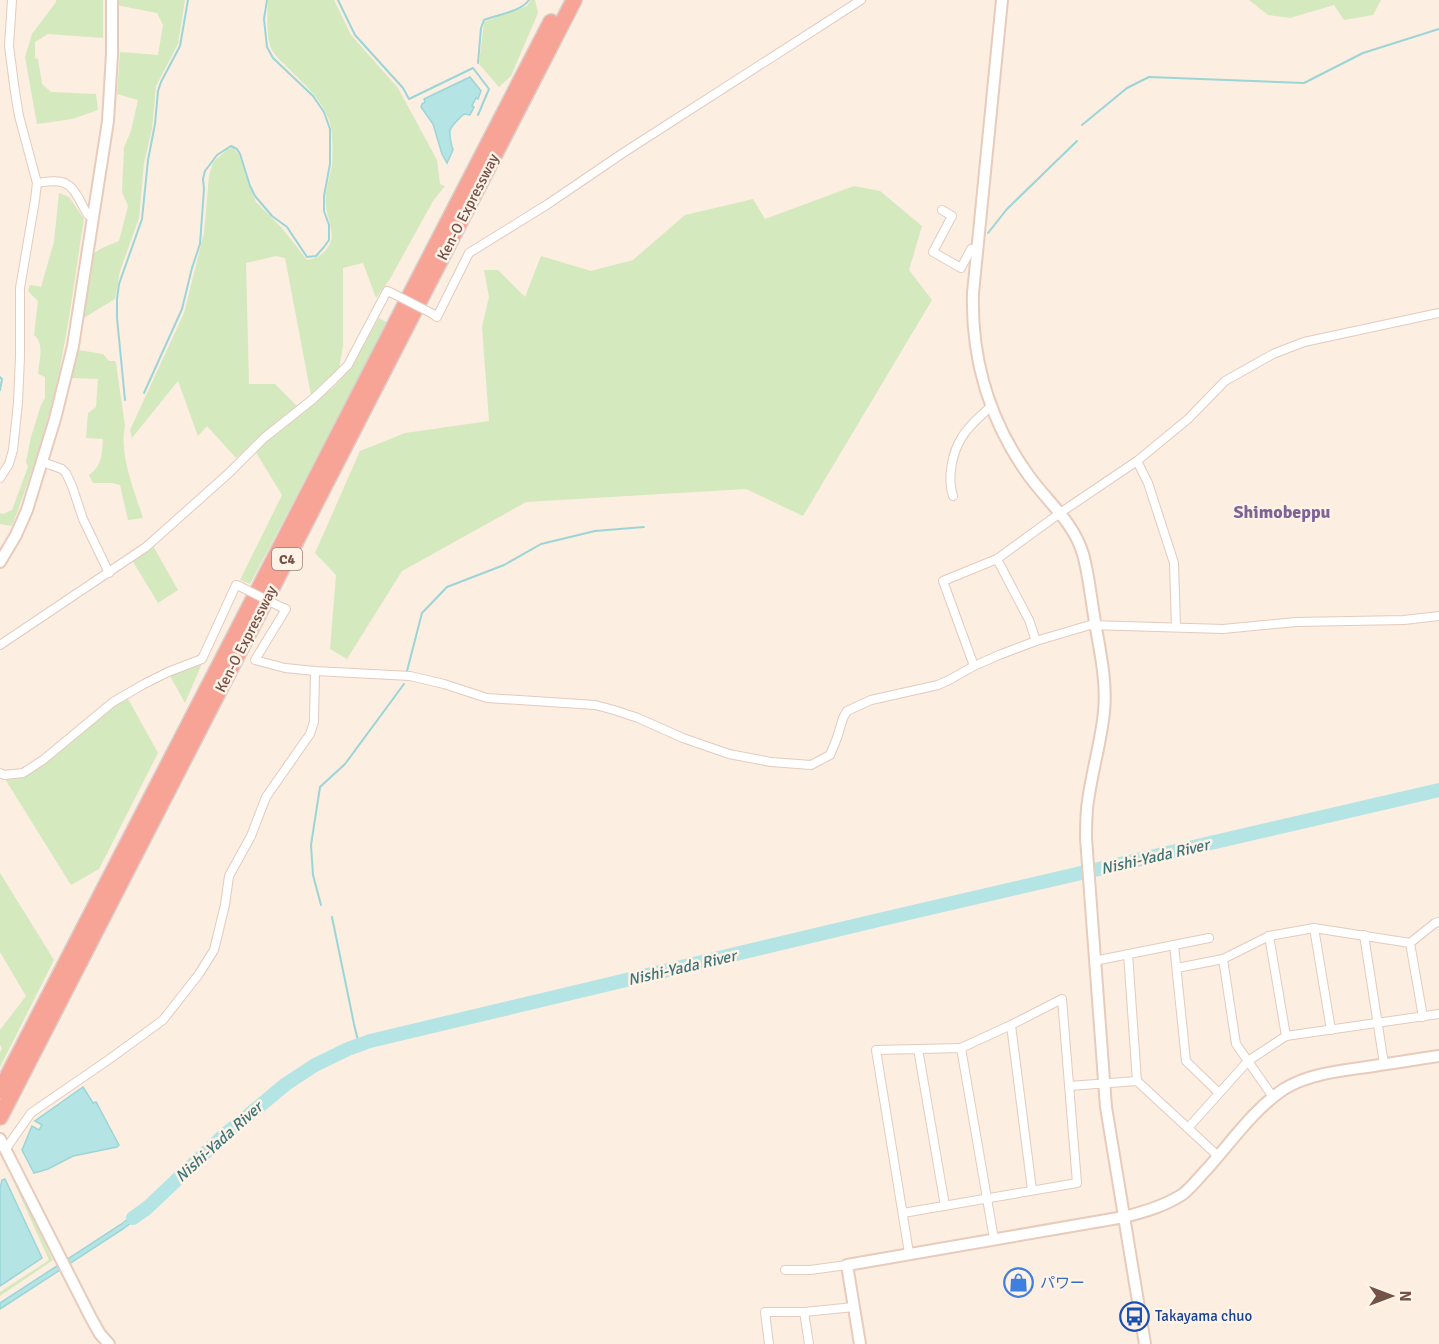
<svg xmlns="http://www.w3.org/2000/svg" width="1439" height="1344" font-family="Signika,'Noto Sans JP',sans-serif">
<style>
.green{fill:#d5e9bf}
.water{fill:#b5e4e5;stroke:#9bd5d7;stroke-width:1.5}
.lines{fill:none;stroke-linecap:round;stroke-linejoin:round}
.stream{stroke:#9bd5d7;stroke-width:2}
.river{stroke:#b5e4e5;stroke-width:14}
.street-casing{stroke:#e2cbbf;stroke-width:10}
.secondary-casing{stroke:#e7cbbc;stroke-width:14}
.highway-casing{stroke:#d8cfcc;stroke-width:18}
.street{stroke:#fff;stroke-width:8}
.secondary{stroke:#fff;stroke-width:10}
.highway{stroke:#f7a496;stroke-width:15}
.street-bridge-casing{stroke:#e2cbbf;stroke-width:10;stroke-linecap:butt}
.street-bridge{stroke:#fff;stroke-width:8}
.labels{text-anchor:middle;dominant-baseline:central;stroke-width:5;stroke-linejoin:round;paint-order:stroke}
.shield{fill:#fff2e7;stroke:#9d8278;stroke-width:1.5}
.shield-label{font-size:14px;font-weight:bold;fill:#735248}
.street-label{font-size:15px;fill:#735248;stroke:#fff2e7}
.shop-label{font-size:15px;fill:#366cbe;stroke:#fff2e7;text-anchor:start}
.transit-label{font-size:15px;fill:#164399;stroke:#fff2e7;text-anchor:start}
.water-label{font-size:16px;font-style:italic;fill:#3c7679;stroke:#fff2e7}
.quarter-label{font-size:18px;font-weight:bold;fill:#7f6397;stroke:#fff2e7}
</style>
<rect width="100%" height="100%" fill="#fceee0"/>
<g class="green">
<path d="M56 0H103V38L48 34 35 42V58L38 59 42 84 51 92 96 94 98 110 72 119 37 124 25 57 32 34 56 2Z"/>
<path d="M116 0H185L178 44 156 86 152 129 144 163 139 218 120 271 115 299 82 319 91 255 102 248 119 241 128 206 122 192 124 147 131 131 138 100 117 94 120 52 158 55 163 25 157 13 116 5Z"/>
<path d="M268 0H334L351 35 398 88 437 160 440 184 445 186 433 201 390 279 376 298 363 263 343 268V346L338 374 311 395 285 258 276 256 246 263 249 384H275L297 406 236 458 207 426 198 436 178 381 132 438 130 430 184 313 204 233 209 176 213 162 228 149 233 147 239 155 248 183 256 202 282 228 307 260C318 259 327 252 331 241 334 231 327 216 326 206 324 192 330 178 332 165 333 154 333 130 329 120 321 98 303 83 287 67 282 62 275 56 272 50 266 39 267 13 268 0Z"/>
<path d="M531 0H535L538 13 511 76 499 87 479 64 484 22 527 6Z"/>
<path d="M1249 0H1381L1373 15 1344 20 1334 5 1290 18 1268 15Z"/>
<path d="M854 186 880 191 922 226 909 270 932 300 803 516 746 489 526 502 402 571 347 659 330 649 336 575 315 553 360 451 405 433 489 421 482 327 489 297 484 270H498L525 297 541 256 591 271 633 260 685 215 753 199 765 219Z"/>
<path d="M59 193 69 197 84 219C77 261 72 304 64 346 54 408 34 468 12 526L0 524V513L3 514 12 510 28 467 26 462 31 437 41 405 45 398V377L38 374C39 362 45 343 34 335L38 301 28 291 30 285 41 287 54 242Z"/>
<path d="M379 318 388 323 250 584 240 580 282 495 255 451 335 386 348 370Z"/>
<path d="M79 350 103 354 109 361H115L116 363 125 426C119 455 134 490 143 518L128 520 120 485 112 483H93L89 475C102 466 102 454 103 439L86 438 88 413 96 407 98 379 71 378Z"/>
<path d="M153 546 178 590 158 603 132 560Z"/>
<path d="M203 661 185 703 169 674Z"/>
<path d="M127 697 158 753 99 869 71 885 5 779 25 777 115 705Z"/>
<path d="M0 873 54 960 0 1067V1052L2 1049 0 1045V1030L26 996 0 952Z"/>
<path d="M13 1180 15 1181 53 1260 0 1296V1292L49 1260Z"/>
</g>
<g class="water">
<path d="M470 77 481 91 478 99 476 98 472 106 474 107 470 115 464 114C448 129 447 129 453 150L447 163 442 154 433 124 421 107 422 104 425 102 424 99Z"/>
<path d="M83 1087 93 1103 96 1102 119 1145 117 1147 73 1156 48 1169 34 1173 22 1150 32 1126 39 1130 42 1125 35 1121Z"/>
<path d="M5 1179 42 1258 0 1286V1188L2 1180Z"/>
<path d="M145 1206 148 1210 123 1229 0 1309V1303L120 1225Z"/>
</g>
<g class="lines">
<g class="stream">
<path d="M338 0 355 35 403 88 409 99 473 68 489 89 478 115"/>
<path d="M478 63 481 28 484 20C497 15 522 11 529 0"/>
<path d="M1082 125 1127 88 1149 77 1304 83 1363 53 1439 29"/>
<path d="M988 233 1007 209 1077 141"/>
<path d="M0 377 2 379 0 390"/>
<path d="M144 393 182 309 192 268 200 244 204 189 203 179 205 171 217 155 231 146 237 149 240 154 250 186 255 196 272 216 287 227 307 257 316 256 324 247 329 240V225L324 211V196L330 164V129L324 112 313 96 273 58 267 47 264 19 267 0"/>
<path d="M125 400 117 318V299L119 284 142 219 148 160 155 124 158 91 161 82 180 46 188 0"/>
<path d="M407 671 422 613 447 587 504 565 541 544 595 531 644 527"/>
<path d="M321 905 313 875 311 845 320 787 345 764 404 684"/>
<path d="M332 917 354 1024 359 1045"/>
</g>
<path class="river" d="M133 1218 147 1208 221 1138 286 1084 315 1065 348 1049 370 1041C726 955 1082 872 1439 790"/>
<defs>
<g id="street">
<path d="M37 183C45 182 54 180 61 182 75 184 81 205 88 215L93 217"/>
<path d="M942 210 952 216 933 252 961 268 971 249 977 248"/>
<path d="M433 314 437 317 469 253 548 204 623 153 861 0"/>
<path d="M1137 461 1148 483 1174 563 1176 627"/>
<path d="M42 462 62 469 66 473 72 486 83 519 109 573"/>
<path d="M0 478 9 464 13 450 18 403 20 356V288L35 200 37 183 19 116 15 92 9 46 12 0"/>
<path d="M953 496C947 478 952 453 962 437 969 425 981 416 991 406"/>
<path d="M997 559 1029 620 1036 641"/>
<path d="M281 607 286 609 255 660 285 668 315 671 410 676 444 684 487 698 595 705 614 710 638 718 683 738 729 754 771 762 811 765 830 755 837 738 843 718 847 711 871 700 938 685 951 679 974 666 999 655 1036 641 1090 625 1223 629 1296 622 1404 620 1439 616"/>
<path d="M0 645 146 547 229 473 264 438 313 399 333 380 348 365 387 291 392 293"/>
<path d="M974 666 943 581 997 559 1060 513 1137 461 1188 419 1225 381 1273 354 1304 342 1439 313"/>
<path d="M0 773 4 775 23 773 43 760 113 702 144 684 168 672 202 659 236 585 241 587"/>
<path d="M1314 928 1331 1030"/>
<path d="M1364 935 1384 1064"/>
<path d="M1269 936 1286 1036"/>
<path d="M1174 945 1186 1061 1219 1093"/>
<path d="M1128 954 1137 1081 1218 1156"/>
<path d="M1223 959 1236 1044 1273 1097"/>
<path d="M1094 961 1209 938"/>
<path d="M1177 968 1223 959 1269 936 1314 928 1410 943"/>
<path d="M1423 1017 1410 943 1435 923 1439 922"/>
<path d="M961 1048 1011 1025 1032 1190"/>
<path d="M918 1049 961 1048 994 1239"/>
<path d="M1069 1086 1137 1081"/>
<path d="M1188 1128 1248 1061 1286 1036 1439 1014"/>
<path d="M5 1150 31 1113 111 1058 163 1020 199 974 214 950 225 905 229 876 251 836 266 797 310 734 314 722 315 671"/>
<path d="M903 1213 1077 1183 1062 999 1011 1025"/>
<path d="M909 1253 876 1050 918 1049 945 1206"/>
<path d="M785 1270H810L847 1265"/>
<path d="M804 1312 809 1344"/>
<path d="M769 1344 765 1312H804L854 1307"/>
</g>
<g id="secondary">
<path d="M1002 0 973 293C971 359 990 422 1029 476 1048 502 1074 523 1083 554 1089 576 1091 599 1095 622 1100 652 1107 681 1104 712 1101 742 1092 771 1088 801 1086 813 1086 826 1086 838L1106 1107 1145 1344"/>
<path d="M0 562 16 535 27 510 55 419 73 346 108 121 112 54V0"/>
<path d="M0 1139 91 1318 100 1334 109 1344"/>
<path d="M860 1344 847 1265 1124 1217C1144 1212 1165 1206 1183 1194 1192 1187 1200 1176 1208 1168 1232 1141 1254 1109 1284 1089 1308 1074 1339 1071 1367 1067 1391 1063 1415 1060 1439 1056"/>
</g>
<g id="highway">
<path d="M0 1091 551 22"/>
<path d="M0 1117 574 0"/>
</g>
</defs>
<use href="#street" class="street-casing"/>
<use href="#secondary" class="secondary-casing"/>
<use href="#highway" class="highway-casing"/>
<use href="#street" class="street"/>
<use href="#secondary" class="secondary"/>
<use href="#highway" class="highway"/>
<defs>
<g id="street-bridge">
<path d="M392 293 433 314"/>
<path d="M241 587 281 607"/>
</g>
</defs>
<use href="#street-bridge" class="street-bridge-casing"/>
<use href="#street-bridge" class="street-bridge"/>
</g>
<defs>
<symbol id="shop-ring" viewBox="-11 -11 22 22"><circle r="9.5" fill="#fff2e7" stroke="#3f7fe0" stroke-width="1.5"/><path d="M-5-2.5h2.3a2.7 3.5 0 0 1 5.4 0H5L5.5 6h-11ZM-1.5-2.5h3a1.5 2.3 0 0 0-3 0Z" fill="#3f7fe0"/></symbol>
<symbol id="bus-ring" viewBox="-11 -11 22 22"><circle r="9.5" fill="#fff2e7" stroke="#1a4fb4" stroke-width="1.5"/><path d="M-5-6H5V4H4V6H2V4H-2V6H-4V4H-5ZM-3.5-4V0h7V-4ZM-3.5 1.2v1.5H-2V1.2ZM2 1.2v1.5H3.5V1.2Z" fill="#1a4fb4"/></symbol>
</defs>
<g fill-rule="evenodd">
<use href="#shop-ring" x="1002" y="1266" width="33" height="33"/>
<use href="#bus-ring" x="1118" y="1300" width="33" height="33"/>
</g>
<g class="labels">
<rect class="shield" x="272" y="548" width="30" height="22" rx="4.5"/>
<g class="shield-label">
<text x="287" y="559">C4</text>
</g>
<g class="street-label">
<text transform="translate(468 207) rotate(-63)">Ken-O Expressway</text>
<text transform="translate(246 639) rotate(-63)">Ken-O Expressway</text>
</g>
<g class="shop-label">
<text x="1040" y="1283">パワー</text>
</g>
<g class="transit-label">
<text x="1155" y="1316">Takayama chuo</text>
</g>
<g class="water-label">
<text transform="translate(1155 857) rotate(-13)">Nishi-Yada River</text>
<text transform="translate(682 968) rotate(-13)">Nishi-Yada River</text>
<text transform="translate(219 1142) rotate(-42)">Nishi-Yada River</text>
</g>
<g class="quarter-label">
<text x="1282" y="512">Shimobeppu</text>
</g>
</g>
<g transform="translate(1391 1296) rotate(90)" stroke="#fff2e7" stroke-width="4.5" paint-order="stroke">
<path d="M0-4.5L10 22L0 15L-10 22Z" fill="#735248"/>
<text y="-9" font-size="16" font-weight="bold" text-anchor="middle" fill="#735248">N</text>
</g>
</svg>
